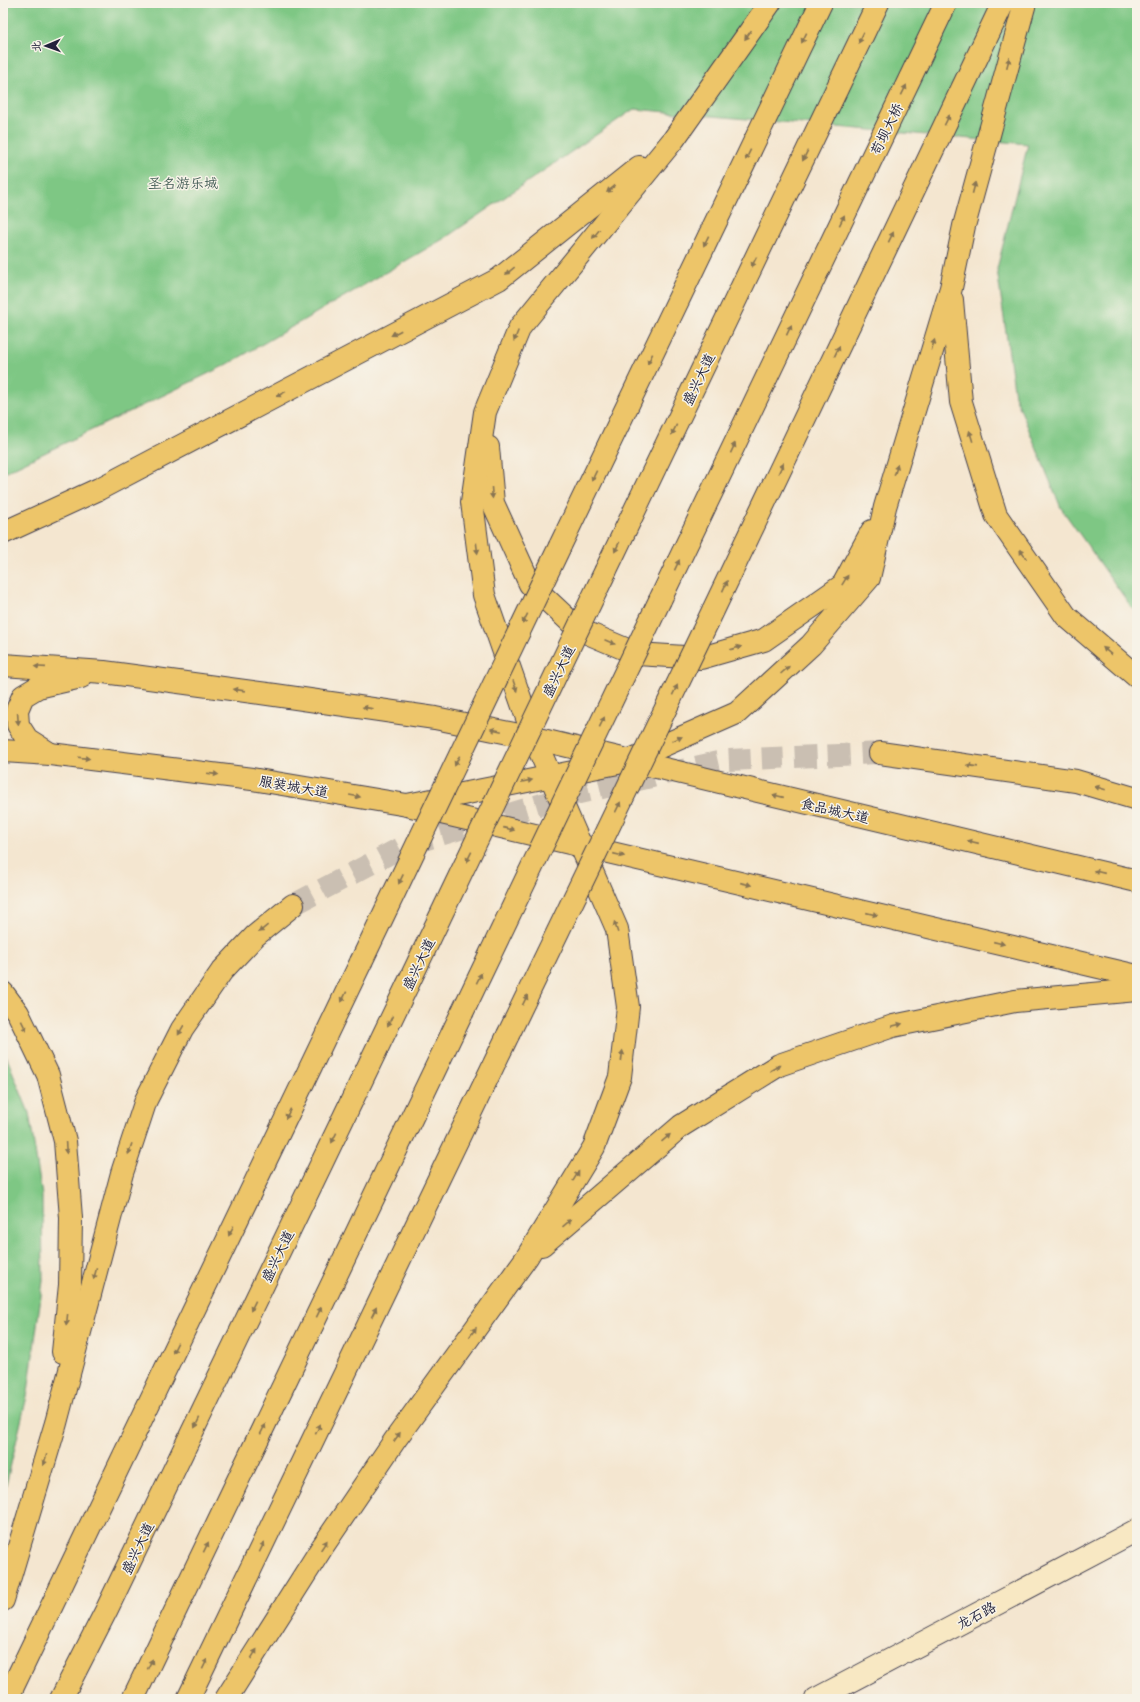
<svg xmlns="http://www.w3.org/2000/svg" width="1140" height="1702" font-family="Mali,'LXGW WenKai TC',sans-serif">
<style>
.green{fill:#7ec784;stroke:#507460}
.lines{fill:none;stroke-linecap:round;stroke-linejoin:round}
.highway-tunnel{stroke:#cabfb2;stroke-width:22;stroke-dasharray:22 11;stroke-linecap:butt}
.secondary-casing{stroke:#423f51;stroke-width:24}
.primary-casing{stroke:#423f51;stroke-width:24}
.highway-casing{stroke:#423f51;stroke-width:24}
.secondary{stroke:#f8e8c3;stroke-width:22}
.primary{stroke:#edc569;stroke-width:22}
.highway{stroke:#edc569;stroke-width:22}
.highway-bridge-casing{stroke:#423f51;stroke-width:24;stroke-linecap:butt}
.highway-bridge{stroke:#edc569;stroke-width:22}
.oneway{fill:#887452}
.labels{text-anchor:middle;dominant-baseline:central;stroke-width:3;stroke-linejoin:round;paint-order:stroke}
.street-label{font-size:14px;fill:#22223b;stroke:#f7f3e8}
.park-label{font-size:14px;fill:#425c55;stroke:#f7f3e8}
</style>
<rect width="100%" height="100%" fill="#f7f3e8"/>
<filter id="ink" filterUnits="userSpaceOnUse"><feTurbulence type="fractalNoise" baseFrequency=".025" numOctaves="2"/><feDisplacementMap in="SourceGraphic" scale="8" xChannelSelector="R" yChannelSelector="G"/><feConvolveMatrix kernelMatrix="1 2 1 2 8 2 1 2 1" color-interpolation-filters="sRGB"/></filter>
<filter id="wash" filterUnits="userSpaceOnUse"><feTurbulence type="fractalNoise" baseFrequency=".012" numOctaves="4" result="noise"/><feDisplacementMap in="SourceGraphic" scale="16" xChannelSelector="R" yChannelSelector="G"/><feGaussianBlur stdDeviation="0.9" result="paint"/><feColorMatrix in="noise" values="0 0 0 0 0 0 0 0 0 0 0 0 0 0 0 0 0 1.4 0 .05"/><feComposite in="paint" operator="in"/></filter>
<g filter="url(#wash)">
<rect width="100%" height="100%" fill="#f4e6d0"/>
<g class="green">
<path d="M3 3H1137V613L1132 608 1061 508 1015 396 997 269 1028 144 634 109 445 238 228 364 3 473Z"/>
<path d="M3 1048 29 1113 42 1195 43 1281 28 1392 3 1498Z"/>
</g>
</g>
<g filter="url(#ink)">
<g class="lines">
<path class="highway-tunnel" d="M293 905 404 846 575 794 727 760 880 753"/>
<defs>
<path id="secondary" d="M816 1699 1137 1530"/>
<g id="primary">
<path d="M3 665 104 672 275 695 435 718 534 738 1137 881"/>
<path d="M3 751 50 754 252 779 407 805 1137 976"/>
<path d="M49 753 27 739 18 725 17 710 23 696 38 687 81 677"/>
</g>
<g id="highway">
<path d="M952 300 961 402 996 515 1066 616 1137 677"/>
<path d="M488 447 493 503 530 584 578 629 637 654 701 658 764 640 843 585 872 531"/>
<path d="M3 533 99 489 499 279 639 167"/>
<path d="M560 546 821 3"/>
<path d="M606 570 878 3"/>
<path d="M660 600 946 3"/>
<path d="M708 621 1003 3"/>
<path d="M880 753 1076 781 1137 799"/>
<path d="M407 805 628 761 737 713 811 645 869 578 885 507 951 288 964 226 1025 3"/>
<path d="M3 993 18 1013 48 1075 65 1141 71 1218 70 1285 63 1352"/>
<path d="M542 1245 681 1126 779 1065 893 1026 1015 1001 1137 990"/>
<path d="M3 1600 56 1423 122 1173 146 1100 182 1029 222 971 255 936 293 905"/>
<path d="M7 1699 361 962"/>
<path d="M61 1699 107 1609 407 986"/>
<path d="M133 1699 462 1013"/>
<path d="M188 1699 508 1035"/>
<path d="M226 1699 323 1546 395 1440 527 1257 594 1147 620 1077 628 1007 617 929 534 738 484 595 472 502 485 412 520 327 674 139 770 3"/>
</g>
</defs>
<use href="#secondary" class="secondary-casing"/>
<use href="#primary" class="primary-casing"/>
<use href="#highway" class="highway-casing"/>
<use href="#secondary" class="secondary"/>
<use href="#primary" class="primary"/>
<use href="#highway" class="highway"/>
<defs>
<g id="highway-bridge">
<path d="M361 962 560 546"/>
<path d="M407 986 606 570"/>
<path d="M462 1013 660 600"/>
<path d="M508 1035 708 621"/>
</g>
</defs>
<use href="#highway-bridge" class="highway-bridge-casing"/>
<use href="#highway-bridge" class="highway-bridge"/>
</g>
<defs><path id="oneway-solid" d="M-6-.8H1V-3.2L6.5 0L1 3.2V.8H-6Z"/></defs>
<g class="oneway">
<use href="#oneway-solid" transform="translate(748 35) rotate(125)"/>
<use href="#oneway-solid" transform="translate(804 38) rotate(116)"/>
<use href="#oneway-solid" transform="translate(861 38) rotate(116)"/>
<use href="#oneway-solid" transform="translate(1008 63) rotate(-75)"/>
<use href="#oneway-solid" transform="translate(904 90) rotate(-64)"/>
<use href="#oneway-solid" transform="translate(947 120) rotate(-64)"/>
<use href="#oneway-solid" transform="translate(748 155) rotate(116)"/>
<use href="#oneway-solid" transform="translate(805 156) rotate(116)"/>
<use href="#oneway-solid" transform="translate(974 188) rotate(-75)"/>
<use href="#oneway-solid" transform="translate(611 189) rotate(141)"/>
<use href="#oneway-solid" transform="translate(842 220) rotate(-64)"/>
<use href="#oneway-solid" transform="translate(596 234) rotate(129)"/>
<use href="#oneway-solid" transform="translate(891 237) rotate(-64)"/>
<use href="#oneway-solid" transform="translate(706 241) rotate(116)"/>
<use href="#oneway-solid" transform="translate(754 262) rotate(116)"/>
<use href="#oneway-solid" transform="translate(510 271) rotate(141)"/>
<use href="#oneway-solid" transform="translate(789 330) rotate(-65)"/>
<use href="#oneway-solid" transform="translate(396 333) rotate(152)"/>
<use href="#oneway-solid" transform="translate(516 336) rotate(112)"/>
<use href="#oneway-solid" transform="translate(933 345) rotate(-73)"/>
<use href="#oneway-solid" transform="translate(837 351) rotate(-65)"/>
<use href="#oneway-solid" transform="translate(650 359) rotate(116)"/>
<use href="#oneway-solid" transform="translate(281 394) rotate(152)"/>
<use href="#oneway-solid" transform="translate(674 430) rotate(116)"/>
<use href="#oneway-solid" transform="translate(971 436) rotate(-107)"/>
<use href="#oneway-solid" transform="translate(733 448) rotate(-65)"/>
<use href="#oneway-solid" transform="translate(781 468) rotate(-65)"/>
<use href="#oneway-solid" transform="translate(896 470) rotate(-73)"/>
<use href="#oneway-solid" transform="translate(594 476) rotate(116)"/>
<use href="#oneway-solid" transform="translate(492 493) rotate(85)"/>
<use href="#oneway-solid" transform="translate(617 547) rotate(116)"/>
<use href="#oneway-solid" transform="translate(477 548) rotate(83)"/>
<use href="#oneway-solid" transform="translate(1023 554) rotate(-125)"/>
<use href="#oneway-solid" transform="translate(677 565) rotate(-65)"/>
<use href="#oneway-solid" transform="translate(845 580) rotate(-58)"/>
<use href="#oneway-solid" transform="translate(725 586) rotate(-65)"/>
<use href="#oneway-solid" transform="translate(525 619) rotate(116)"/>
<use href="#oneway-solid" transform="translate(610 642) rotate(23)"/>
<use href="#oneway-solid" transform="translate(736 648) rotate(-16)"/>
<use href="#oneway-solid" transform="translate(1107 651) rotate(-139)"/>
<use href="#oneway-solid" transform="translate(40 667) rotate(-176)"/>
<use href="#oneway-solid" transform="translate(785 670) rotate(-42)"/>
<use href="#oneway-solid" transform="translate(515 686) rotate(71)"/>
<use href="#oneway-solid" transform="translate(239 690) rotate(-172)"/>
<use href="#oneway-solid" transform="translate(675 690) rotate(-64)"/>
<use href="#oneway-solid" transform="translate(368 708) rotate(-172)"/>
<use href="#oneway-solid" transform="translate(18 719) rotate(86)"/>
<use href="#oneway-solid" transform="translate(602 722) rotate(-64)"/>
<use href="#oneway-solid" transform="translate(496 730) rotate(-168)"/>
<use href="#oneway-solid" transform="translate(677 739) rotate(-24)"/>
<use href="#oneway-solid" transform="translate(84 758) rotate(7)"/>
<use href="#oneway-solid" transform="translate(457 761) rotate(116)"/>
<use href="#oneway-solid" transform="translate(972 766) rotate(-172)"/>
<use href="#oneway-solid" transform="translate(213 774) rotate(7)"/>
<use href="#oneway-solid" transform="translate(527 781) rotate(-11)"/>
<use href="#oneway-solid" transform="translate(1100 788) rotate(-164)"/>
<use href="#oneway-solid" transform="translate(355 796) rotate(10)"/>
<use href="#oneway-solid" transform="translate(778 796) rotate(-167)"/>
<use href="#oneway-solid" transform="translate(618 807) rotate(-64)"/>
<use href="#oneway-solid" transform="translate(509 829) rotate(13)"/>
<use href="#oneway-solid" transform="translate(973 842) rotate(-167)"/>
<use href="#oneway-solid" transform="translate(619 855) rotate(13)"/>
<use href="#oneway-solid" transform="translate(469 857) rotate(116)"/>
<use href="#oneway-solid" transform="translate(1099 872) rotate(-167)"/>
<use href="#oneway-solid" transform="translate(401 879) rotate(116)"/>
<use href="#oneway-solid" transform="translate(746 884) rotate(13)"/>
<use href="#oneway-solid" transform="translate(872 914) rotate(13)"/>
<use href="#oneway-solid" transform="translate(616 927) rotate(-108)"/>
<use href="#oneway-solid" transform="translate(263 929) rotate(141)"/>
<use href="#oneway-solid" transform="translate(999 943) rotate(13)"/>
<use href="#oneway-solid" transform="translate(479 978) rotate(-64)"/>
<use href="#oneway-solid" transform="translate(344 997) rotate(116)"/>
<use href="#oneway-solid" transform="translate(525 1000) rotate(-64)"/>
<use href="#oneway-solid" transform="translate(390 1021) rotate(116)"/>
<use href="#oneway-solid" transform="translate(897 1025) rotate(-13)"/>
<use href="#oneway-solid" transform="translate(24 1026) rotate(64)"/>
<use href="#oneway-solid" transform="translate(181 1030) rotate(120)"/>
<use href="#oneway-solid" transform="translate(622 1056) rotate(-83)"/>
<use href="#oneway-solid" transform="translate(775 1068) rotate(-30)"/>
<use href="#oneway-solid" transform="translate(288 1114) rotate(116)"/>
<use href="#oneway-solid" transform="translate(334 1138) rotate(116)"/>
<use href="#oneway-solid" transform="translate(666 1138) rotate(-41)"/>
<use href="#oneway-solid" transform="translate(66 1148) rotate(86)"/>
<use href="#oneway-solid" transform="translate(130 1149) rotate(109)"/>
<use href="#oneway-solid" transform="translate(576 1176) rotate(-59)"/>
<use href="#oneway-solid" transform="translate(567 1223) rotate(-41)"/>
<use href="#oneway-solid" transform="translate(231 1231) rotate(116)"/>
<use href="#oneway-solid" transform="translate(95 1274) rotate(105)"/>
<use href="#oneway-solid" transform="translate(253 1306) rotate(116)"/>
<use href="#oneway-solid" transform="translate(319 1312) rotate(-64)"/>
<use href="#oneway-solid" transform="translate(374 1312) rotate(-64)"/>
<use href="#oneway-solid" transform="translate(67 1320) rotate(96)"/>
<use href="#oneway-solid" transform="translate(473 1332) rotate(-54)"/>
<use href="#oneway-solid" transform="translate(175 1348) rotate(116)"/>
<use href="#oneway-solid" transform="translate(197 1423) rotate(116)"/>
<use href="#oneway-solid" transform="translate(263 1429) rotate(-64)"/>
<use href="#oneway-solid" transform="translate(318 1429) rotate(-64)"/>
<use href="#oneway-solid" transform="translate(397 1437) rotate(-55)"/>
<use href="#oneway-solid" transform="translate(45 1460) rotate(107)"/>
<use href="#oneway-solid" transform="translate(324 1545) rotate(-56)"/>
<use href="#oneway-solid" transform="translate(206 1547) rotate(-64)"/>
<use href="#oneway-solid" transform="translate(262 1547) rotate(-64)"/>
<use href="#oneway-solid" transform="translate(254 1654) rotate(-58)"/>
<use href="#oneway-solid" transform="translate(150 1664) rotate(-64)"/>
<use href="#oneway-solid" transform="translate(205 1664) rotate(-64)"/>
</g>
</g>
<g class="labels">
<g class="street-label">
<text transform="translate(886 129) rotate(-64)">苟坝大桥</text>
<text transform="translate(698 379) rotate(-64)">盛兴大道</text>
<text transform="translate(558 671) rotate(-64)">盛兴大道</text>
<text transform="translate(294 786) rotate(10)">服装城大道</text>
<text transform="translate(835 810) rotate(13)">食品城大道</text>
<text transform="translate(418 964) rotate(-64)">盛兴大道</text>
<text transform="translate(277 1256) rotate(-64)">盛兴大道</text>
<text transform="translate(137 1548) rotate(-64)">盛兴大道</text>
<text transform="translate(976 1615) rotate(-28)">龙石路</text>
</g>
<g class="park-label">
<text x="183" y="182">圣名游乐城</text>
</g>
</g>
<rect width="1140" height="1702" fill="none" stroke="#f7f3e8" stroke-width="16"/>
<g transform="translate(46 46) rotate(268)" stroke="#f7f3e8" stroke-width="3" paint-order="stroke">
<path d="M0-3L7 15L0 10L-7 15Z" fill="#22223b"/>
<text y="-6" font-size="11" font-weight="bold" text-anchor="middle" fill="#22223b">北</text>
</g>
</svg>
